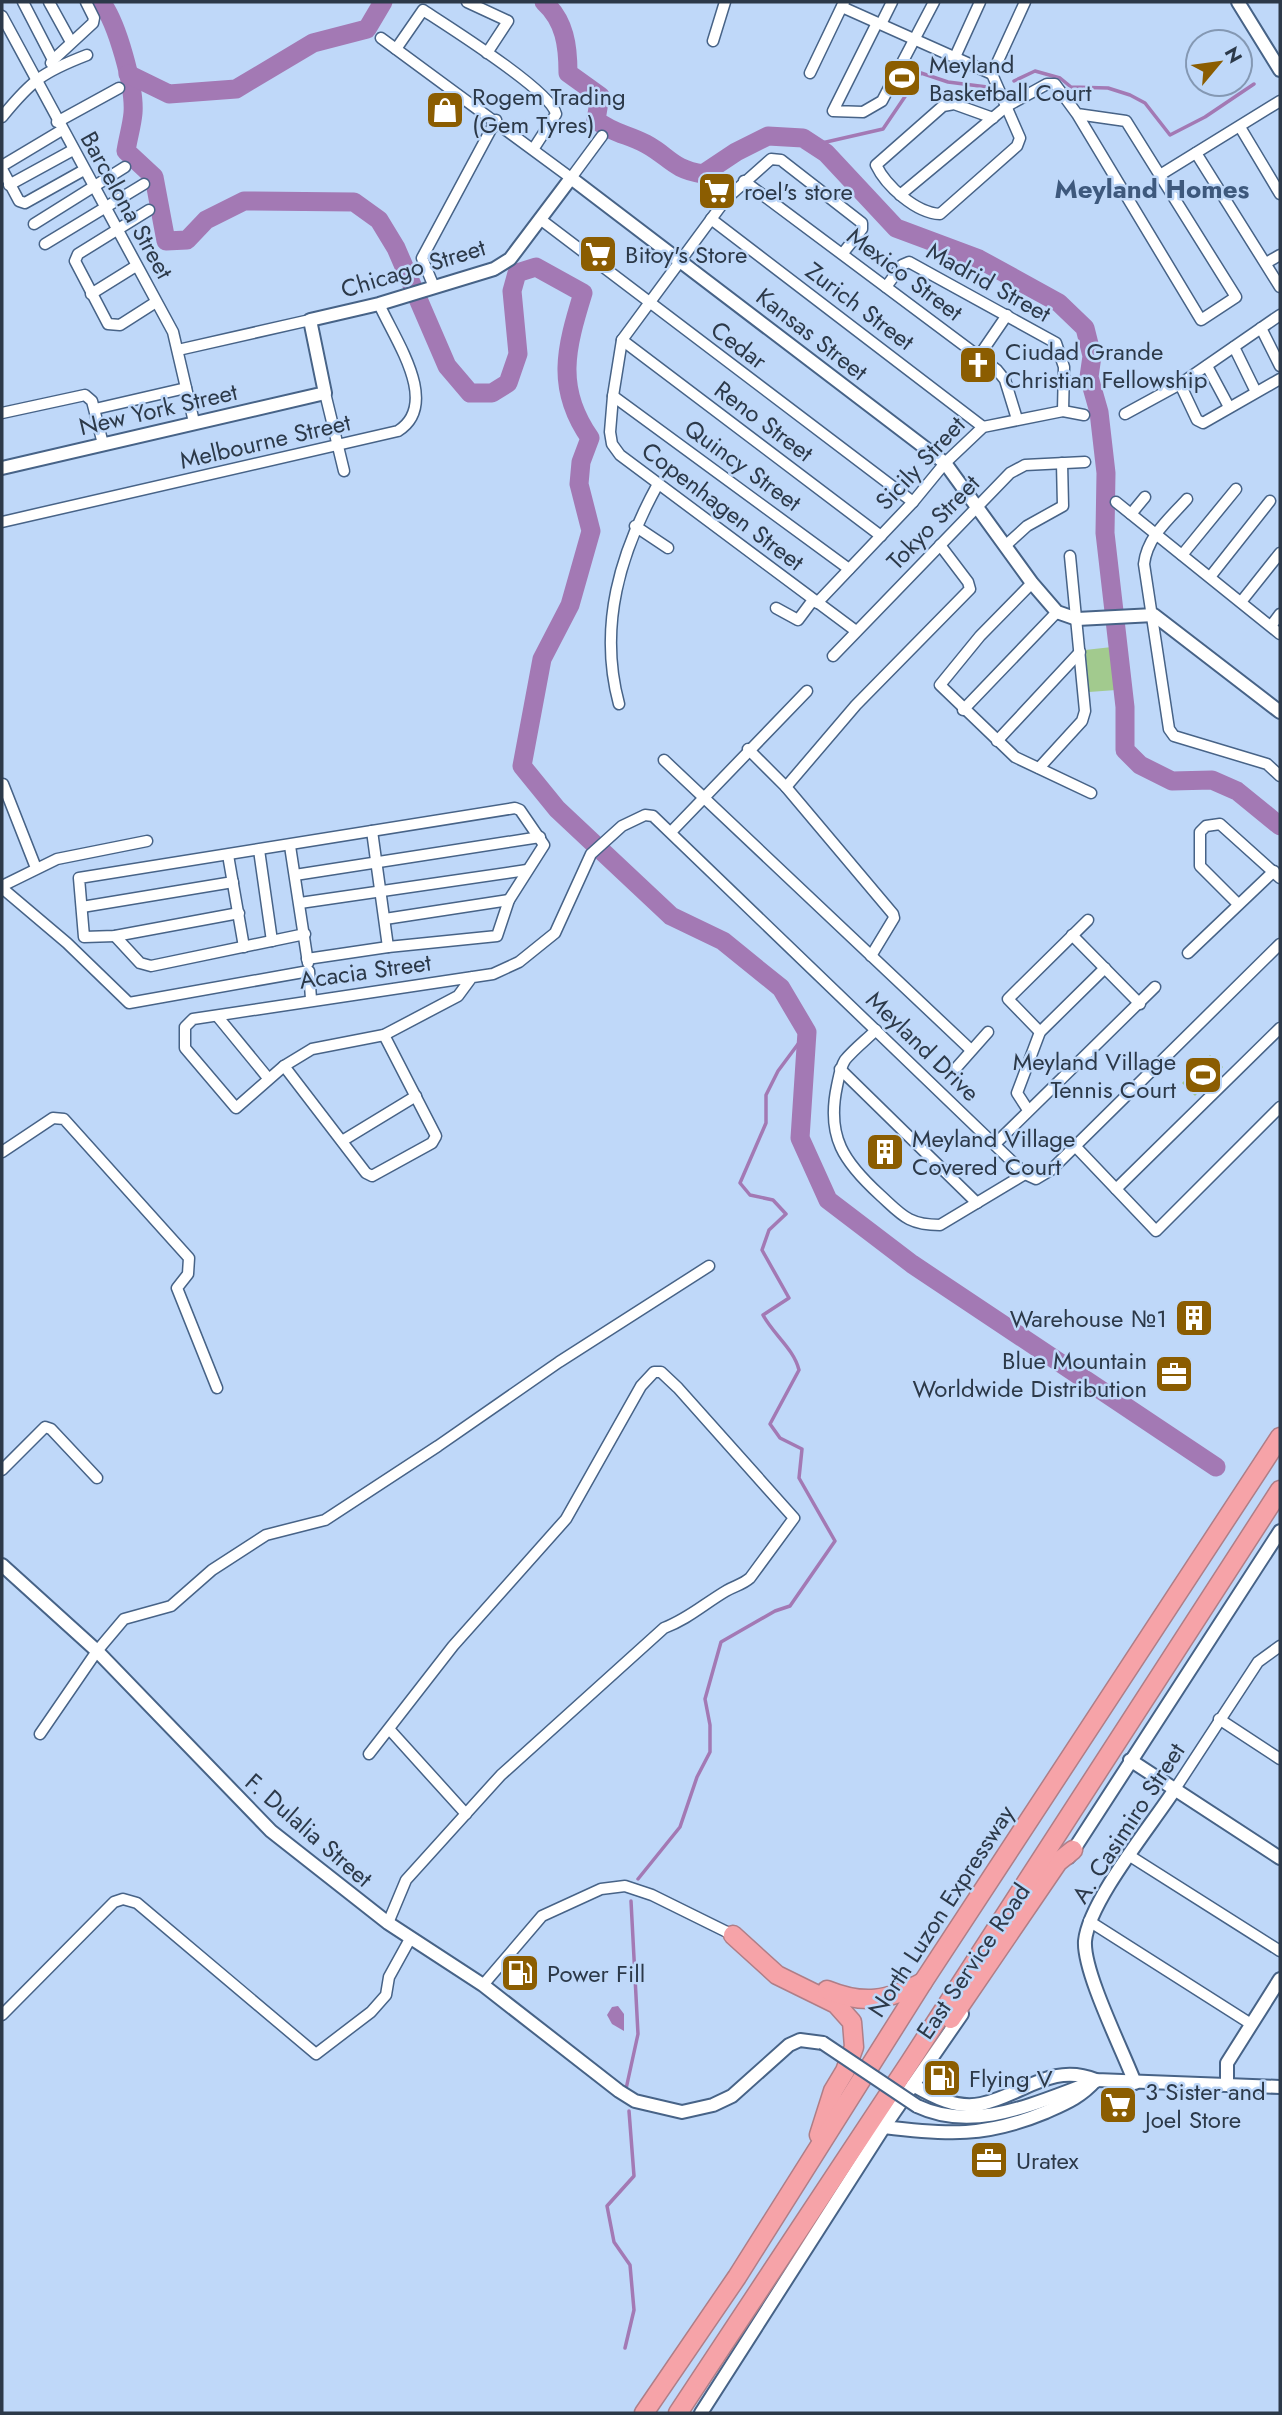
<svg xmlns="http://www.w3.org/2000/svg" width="1282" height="2415" font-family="Jost,sans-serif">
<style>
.green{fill:#a2ca8e}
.water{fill:#a379b4}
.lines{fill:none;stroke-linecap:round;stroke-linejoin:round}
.stream{stroke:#a379b4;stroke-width:3.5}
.river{stroke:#a379b4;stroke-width:19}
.minor-casing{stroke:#476387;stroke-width:13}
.tertiary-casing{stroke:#476387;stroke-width:16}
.motorway-casing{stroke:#af7e87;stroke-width:21}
.minor{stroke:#fff;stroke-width:10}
.tertiary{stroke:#fff;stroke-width:12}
.motorway{stroke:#f6a3a8;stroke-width:18}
.tertiary-bridge-casing{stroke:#476387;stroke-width:16;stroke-linecap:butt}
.tertiary-bridge{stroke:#fff;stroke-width:12}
.labels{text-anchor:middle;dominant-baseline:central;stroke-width:5;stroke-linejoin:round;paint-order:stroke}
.poi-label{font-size:24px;fill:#2c3949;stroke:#bfd8f9;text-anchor:start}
.street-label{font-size:24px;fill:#2c3949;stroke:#bfd8f9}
.neighbourhood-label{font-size:26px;font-weight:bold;fill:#3e597d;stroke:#bfd8f9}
</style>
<rect width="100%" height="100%" fill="#bfd8f9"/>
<g class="green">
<path d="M1112 647 1116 690 1089 692 1085 650Z"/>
<path d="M1210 1055 1223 1067 1195 1096 1182 1083Z"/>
</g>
<path class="water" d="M618 2006 624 2014V2031L612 2024 607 2015 612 2007Z"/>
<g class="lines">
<g class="stream">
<path d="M1014 81 1035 71 1060 78 1071 87 1108 88 1130 95 1145 103 1170 135 1205 117 1254 84"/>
<path d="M813 145 883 129 921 73 948 82 995 88"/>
<path d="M638 1879 680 1827 697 1777 710 1752V1725L705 1699 721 1642 775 1611 790 1606 835 1541 799 1478 802 1449 780 1438 770 1424 799 1370C794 1349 773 1334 763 1315L789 1298 762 1250 769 1230 786 1214 773 1200 750 1195 740 1183 766 1123V1095L778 1071 807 1032"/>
<path d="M626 2089 638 2034 631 1901"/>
<path d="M625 2348 634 2310 630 2265 614 2242 607 2206 634 2176 629 2111"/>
</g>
<g class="river">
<path d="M101 2C117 22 135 87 133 113 132 125 128 138 126 151L154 177 166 241 187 240 206 220 244 201 354 202 379 220 396 248 447 366 470 393H492L508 383 518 354 512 291 517 273 536 267 583 293C566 348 555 388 590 438L581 462 579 484 591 531 570 605 542 659 522 766 557 809 671 916 723 941 781 988 807 1032 800 1138 828 1200 912 1264 1216 1467"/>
<path d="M544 2C565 21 568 46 568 73L600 96 596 120C614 134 627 134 646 144 670 157 672 169 703 174L736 152 768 136 803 138 826 153 896 228 979 259 1059 303 1085 328 1092 356 1089 377 1099 412 1106 473 1105 533 1125 707V750L1140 765 1172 781 1212 780 1237 791 1280 826"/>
<path d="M128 74 169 94 236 89 313 43 367 29 383 2"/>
</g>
<defs>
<g id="minor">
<path d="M23 2 53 60 51 63"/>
<path d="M49 2 71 42"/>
<path d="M467 2 508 21 487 53"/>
<path d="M842 7 992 74 1020 138 1017 146 940 214C916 213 886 186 876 165L943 106 954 104 993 118"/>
<path d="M2 16 173 332 194 422"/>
<path d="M877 23 833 111 863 112 882 101 934 2"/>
<path d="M881 24 892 2"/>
<path d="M381 38 571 178 602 136"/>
<path d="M713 41 725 2"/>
<path d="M396 49 423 10C449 27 551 91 556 114L534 148"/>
<path d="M955 57 980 2"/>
<path d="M53 60 93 23 94 18 86 2"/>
<path d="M810 73 844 2"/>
<path d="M992 74 1025 2"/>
<path d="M2 117C32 80 43 72 87 55"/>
<path d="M57 122 119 88"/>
<path d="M1240 127 1280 194"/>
<path d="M1196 153 1280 287"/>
<path d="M2 166 62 130"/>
<path d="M2 169 19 201 25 203 84 170"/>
<path d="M1160 175 1280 101"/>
<path d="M744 181 997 370 1005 380 1017 419"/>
<path d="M9 185 73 150"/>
<path d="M900 195 1007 106 1047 84H1055L1077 114 1201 320 1236 297 1126 121 1077 114"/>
<path d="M149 210 78 254 75 261 108 324 120 325 156 302"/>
<path d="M540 219 913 502"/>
<path d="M711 219 983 427"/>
<path d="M34 224 125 167"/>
<path d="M45 244 144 184"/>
<path d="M843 253 862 229V223L781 160 771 159 726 199 622 340 613 396 610 432 612 444 620 455 856 631"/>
<path d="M1266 263 1280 255"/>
<path d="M434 287 422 258 496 120"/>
<path d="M886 287 902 265 909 262 1056 343 1064 367 1063 411"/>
<path d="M91 294 136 266"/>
<path d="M1261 328 1280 366"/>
<path d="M622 340 881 536"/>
<path d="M1234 347 1256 392"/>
<path d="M178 350 310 320"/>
<path d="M979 356 1007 315"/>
<path d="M1207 366 1229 407"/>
<path d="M1180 384 1280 315"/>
<path d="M325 393 344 471"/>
<path d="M613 396 849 569"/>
<path d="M95 409 186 388"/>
<path d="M2 413 85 395 92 401 103 444"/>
<path d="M1125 414 1180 384 1197 420 1203 423 1280 379"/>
<path d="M1187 499C1169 519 1147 537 1144 564L1169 729 1174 736 1267 764 1280 776"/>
<path d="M1116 502 1280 634"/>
<path d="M1131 514 1145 497"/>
<path d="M2 522 398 431C441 404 395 340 379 304"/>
<path d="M635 526 668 548"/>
<path d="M1005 546 1027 526 1063 506 1062 463"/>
<path d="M1182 555 1236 489"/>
<path d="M1210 577 1270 501"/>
<path d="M1032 583 980 636 940 685 1015 757 1091 793"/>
<path d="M1241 602 1280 553"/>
<path d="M817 603 913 502 945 463 983 427 1063 411 1084 415"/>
<path d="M776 608 798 620 813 600"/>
<path d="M1271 626 1280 614"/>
<path d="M833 656 1010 473 1025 465 1085 462"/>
<path d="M619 704C598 626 620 553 658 484"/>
<path d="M963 710 1057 612"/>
<path d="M997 741 1080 652"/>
<path d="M748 749 786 787 893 914 894 918 871 956"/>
<path d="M664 760 971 1050"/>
<path d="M1039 768 1082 721 1085 711 1070 556"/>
<path d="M3 784 36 868"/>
<path d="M786 787 856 705 970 589 968 582 940 545"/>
<path d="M671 832 807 691"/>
<path d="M290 846 308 963"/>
<path d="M259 850 272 941"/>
<path d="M228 855 244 947"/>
<path d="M295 875 540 837"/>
<path d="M2 886 57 859 147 841"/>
<path d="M2 888 67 943 129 1003 309 971 311 999"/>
<path d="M300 903 527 870"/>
<path d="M1238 904 1200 866V832L1206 826 1220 824 1280 878"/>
<path d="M82 907 233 882"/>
<path d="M239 913 115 936 84 937 79 878 515 808 520 810 544 845 509 900 497 936 388 947"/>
<path d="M385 919 509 900"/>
<path d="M1072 935 1140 1004"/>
<path d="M115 936 140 963 151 966 305 934"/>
<path d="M1188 953 1274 871"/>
<path d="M307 959 388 947 372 831"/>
<path d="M472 977 458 996 384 1035 312 1049 284 1066 236 1108 185 1048V1027L193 1019 493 974 519 962 555 933 591 854 622 826 645 815 653 816 1025 1174 1036 1179 1051 1170 1280 944"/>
<path d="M218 1017 268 1078"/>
<path d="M876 1030C866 1040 854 1049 845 1060 840 1068 839 1077 837 1086 826 1137 844 1162 880 1195 902 1215 908 1225 940 1225L1025 1174"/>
<path d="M1040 1032 1008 999 1088 920"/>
<path d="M284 1066 366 1173 372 1176 432 1143 436 1136 384 1035"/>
<path d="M957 1067 988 1032"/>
<path d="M840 1069 977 1203"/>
<path d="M1028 1110 1017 1093 1040 1032 1105 968"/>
<path d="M342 1141 416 1096"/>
<path d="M995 1144 1155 987"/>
<path d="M1075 1146 1156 1231 1280 1107"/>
<path d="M2 1152 53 1118 64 1119 189 1258 188 1274 177 1288 217 1388"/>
<path d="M1116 1189 1280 1028"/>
<path d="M2 1470 45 1427 51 1429 97 1478"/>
<path d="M1219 1719 1280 1759"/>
<path d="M390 1730 466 1814"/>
<path d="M40 1734 97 1651 124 1619 171 1606 212 1570 266 1535 325 1520 438 1446 559 1362 709 1266"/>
<path d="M369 1754 453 1646 566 1519 641 1386 654 1372H661L678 1388 794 1518 750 1578C742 1585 734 1586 726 1591 704 1604 688 1619 664 1628L501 1775 406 1880 388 1923"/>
<path d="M1175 1789 1258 1662 1280 1646"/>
<path d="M1130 1856 1280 1951"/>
<path d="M1089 1921 1251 2024"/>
<path d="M483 1985 542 1916 601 1889 625 1886 652 1895 733 1935"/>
<path d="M2 2015 114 1902 123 1899 137 1903 316 2054 371 2012 386 1995 389 1977 410 1939"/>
</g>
<g id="tertiary">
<path d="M1238 2 1280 70"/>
<path d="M2 468 325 393 310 320 379 304 494 269 510 259 571 178 945 463 1032 583 1057 612 1077 619 1154 615 1280 712"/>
<path d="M2 1565 97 1651 271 1831 388 1923 483 1985 619 2091 635 2101 682 2112 713 2105 732 2096 789 2045 800 2040 823 2043"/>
<path d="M1130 1760 1280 1858"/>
<path d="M1069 1857 1280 1531"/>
<path d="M1135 2083C1123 2051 1083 1972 1085 1941 1089 1901 1151 1826 1175 1789"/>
<path d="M1227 2083V2063L1280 1979"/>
<path d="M913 2085C934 2097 956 2109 981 2104 1023 2095 1051 2062 1096 2080L1280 2087"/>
<path d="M917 2106C976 2134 1038 2101 1096 2081"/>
<path d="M884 2127C947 2135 986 2137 1046 2112 1066 2103 1081 2097 1096 2080"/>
<path d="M701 2413 884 2127 962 2014"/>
</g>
<g id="motorway">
<path d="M733 1935 777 1975 836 2004 852 2022 854 2047 845 2071 833 2091 819 2135"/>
<path d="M827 1990C864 2005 887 2001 923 1982"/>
<path d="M951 2019 1058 1862 1073 1850"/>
<path d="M644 2413 737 2277 923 1982 1280 1437"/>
<path d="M678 2413 910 2062 1280 1490"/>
</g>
</defs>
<use href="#minor" class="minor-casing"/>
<use href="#tertiary" class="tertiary-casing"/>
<use href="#motorway" class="motorway-casing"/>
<use href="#minor" class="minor"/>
<use href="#tertiary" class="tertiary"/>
<use href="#motorway" class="motorway"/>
<defs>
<path id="tertiary-bridge" d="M823 2043 917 2106"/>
</defs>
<use href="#tertiary-bridge" class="tertiary-bridge-casing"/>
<use href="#tertiary-bridge" class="tertiary-bridge"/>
</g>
<defs>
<symbol id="stadium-square" viewBox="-11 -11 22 22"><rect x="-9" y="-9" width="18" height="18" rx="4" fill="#8b5d01" stroke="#bfd8f9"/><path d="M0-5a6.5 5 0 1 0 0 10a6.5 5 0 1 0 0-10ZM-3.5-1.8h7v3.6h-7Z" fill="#fff"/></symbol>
<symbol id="shop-square" viewBox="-11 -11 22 22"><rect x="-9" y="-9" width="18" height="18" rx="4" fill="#8b5d01" stroke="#bfd8f9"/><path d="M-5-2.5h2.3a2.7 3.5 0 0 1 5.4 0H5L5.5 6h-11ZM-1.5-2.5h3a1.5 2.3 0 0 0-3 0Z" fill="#fff"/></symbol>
<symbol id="supermarket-square" viewBox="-11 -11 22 22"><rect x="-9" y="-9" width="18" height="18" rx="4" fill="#8b5d01" stroke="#bfd8f9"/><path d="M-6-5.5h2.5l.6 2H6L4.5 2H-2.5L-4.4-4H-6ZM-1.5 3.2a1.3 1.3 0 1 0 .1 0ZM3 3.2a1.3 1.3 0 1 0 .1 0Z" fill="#fff"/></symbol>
<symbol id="church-square" viewBox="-11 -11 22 22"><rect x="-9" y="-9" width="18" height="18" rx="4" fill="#8b5d01" stroke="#bfd8f9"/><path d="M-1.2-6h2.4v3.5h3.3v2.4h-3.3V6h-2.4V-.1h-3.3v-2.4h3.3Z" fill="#fff"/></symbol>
<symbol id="building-square" viewBox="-11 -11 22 22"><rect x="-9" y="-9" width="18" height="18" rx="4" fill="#8b5d01" stroke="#bfd8f9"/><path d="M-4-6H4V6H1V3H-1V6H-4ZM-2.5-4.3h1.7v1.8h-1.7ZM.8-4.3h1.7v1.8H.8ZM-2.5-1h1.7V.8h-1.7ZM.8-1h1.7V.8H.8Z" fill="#fff"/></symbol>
<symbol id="office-square" viewBox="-11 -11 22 22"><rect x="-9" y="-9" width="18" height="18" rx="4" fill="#8b5d01" stroke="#bfd8f9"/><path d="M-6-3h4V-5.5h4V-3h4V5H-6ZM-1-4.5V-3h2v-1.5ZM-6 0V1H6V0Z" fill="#fff"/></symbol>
<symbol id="fuel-square" viewBox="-11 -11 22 22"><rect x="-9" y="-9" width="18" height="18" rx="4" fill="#8b5d01" stroke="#bfd8f9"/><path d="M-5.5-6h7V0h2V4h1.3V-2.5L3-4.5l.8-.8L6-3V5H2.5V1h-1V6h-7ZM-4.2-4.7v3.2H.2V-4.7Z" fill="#fff"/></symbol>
</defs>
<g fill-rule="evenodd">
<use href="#stadium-square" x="880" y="56" width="44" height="44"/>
<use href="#shop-square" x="423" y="88" width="44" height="44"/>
<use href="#supermarket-square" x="695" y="169" width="44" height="44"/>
<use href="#supermarket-square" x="576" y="232" width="44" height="44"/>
<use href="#church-square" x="956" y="343" width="44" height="44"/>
<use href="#stadium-square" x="1181" y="1053" width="44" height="44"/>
<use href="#building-square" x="863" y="1130" width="44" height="44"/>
<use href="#building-square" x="1172" y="1296" width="44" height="44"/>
<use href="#office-square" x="1152" y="1352" width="44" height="44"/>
<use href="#fuel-square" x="498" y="1951" width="44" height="44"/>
<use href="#fuel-square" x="920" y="2056" width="44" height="44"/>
<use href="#supermarket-square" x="1096" y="2083" width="44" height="44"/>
<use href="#office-square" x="967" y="2138" width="44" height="44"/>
</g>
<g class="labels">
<g class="poi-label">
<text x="929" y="64">Meyland<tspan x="929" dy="28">Basketball Court</tspan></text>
<text x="472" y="96">Rogem Trading<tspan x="472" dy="28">(Gem Tyres)</tspan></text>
<text x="744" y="191">roel's store</text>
<text x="625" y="254">Bitoy's Store</text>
<text x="1005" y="351">Ciudad Grande<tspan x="1005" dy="28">Christian Fellowship</tspan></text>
<text x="1176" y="1061" text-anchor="end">Meyland Village<tspan x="1176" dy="28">Tennis Court</tspan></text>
<text x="912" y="1138">Meyland Village<tspan x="912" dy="28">Covered Court</tspan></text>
<text x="1167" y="1318" text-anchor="end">Warehouse №1</text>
<text x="1147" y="1360" text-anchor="end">Blue Mountain<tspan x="1147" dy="28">Worldwide Distribution</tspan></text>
<text x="547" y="1973">Power Fill</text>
<text x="969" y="2078">Flying V</text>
<text x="1145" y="2091">3 Sister and<tspan x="1145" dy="28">Joel Store</tspan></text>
<text x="1016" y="2160">Uratex</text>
</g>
<g class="street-label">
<text transform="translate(127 205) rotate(61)">Barcelona Street</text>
<text transform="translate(413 268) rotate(-17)">Chicago Street</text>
<text transform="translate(905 274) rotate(37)">Mexico Street</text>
<text transform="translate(989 282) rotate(29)">Madrid Street</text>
<text transform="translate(860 306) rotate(37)">Zurich Street</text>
<text transform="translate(812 334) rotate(38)">Kansas Street</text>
<text transform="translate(739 345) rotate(37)">Cedar</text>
<text transform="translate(158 409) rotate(-13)">New York Street</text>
<text transform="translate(764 421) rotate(37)">Reno Street</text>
<text transform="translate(265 441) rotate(-13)">Melbourne Street</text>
<text transform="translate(920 463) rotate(-47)">Sicily Street</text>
<text transform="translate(743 465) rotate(36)">Quincy Street</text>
<text transform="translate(723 506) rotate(37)">Copenhagen Street</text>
<text transform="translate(933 522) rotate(-46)">Tokyo Street</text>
<text transform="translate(365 971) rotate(-8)">Acacia Street</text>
<text transform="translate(923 1046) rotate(44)">Meyland Drive</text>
<text transform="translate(1128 1823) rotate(-57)">A. Casimiro Street</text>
<text transform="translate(309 1830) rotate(41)">F. Dulalia Street</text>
<text transform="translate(941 1911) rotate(-57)">North Luzon Expressway</text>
<text transform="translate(973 1961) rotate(-56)">East Service Road</text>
</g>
<g class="neighbourhood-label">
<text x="1152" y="189">Meyland Homes</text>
</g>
</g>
<rect width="1282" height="2415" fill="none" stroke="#2c3949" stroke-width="7"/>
<g transform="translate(1219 63) rotate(61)"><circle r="33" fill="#bfd8f9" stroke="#8498b3" stroke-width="2"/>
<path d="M0-5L12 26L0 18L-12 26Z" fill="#8b5d01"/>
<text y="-10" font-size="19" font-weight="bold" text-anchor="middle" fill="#2c3949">N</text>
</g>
</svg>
